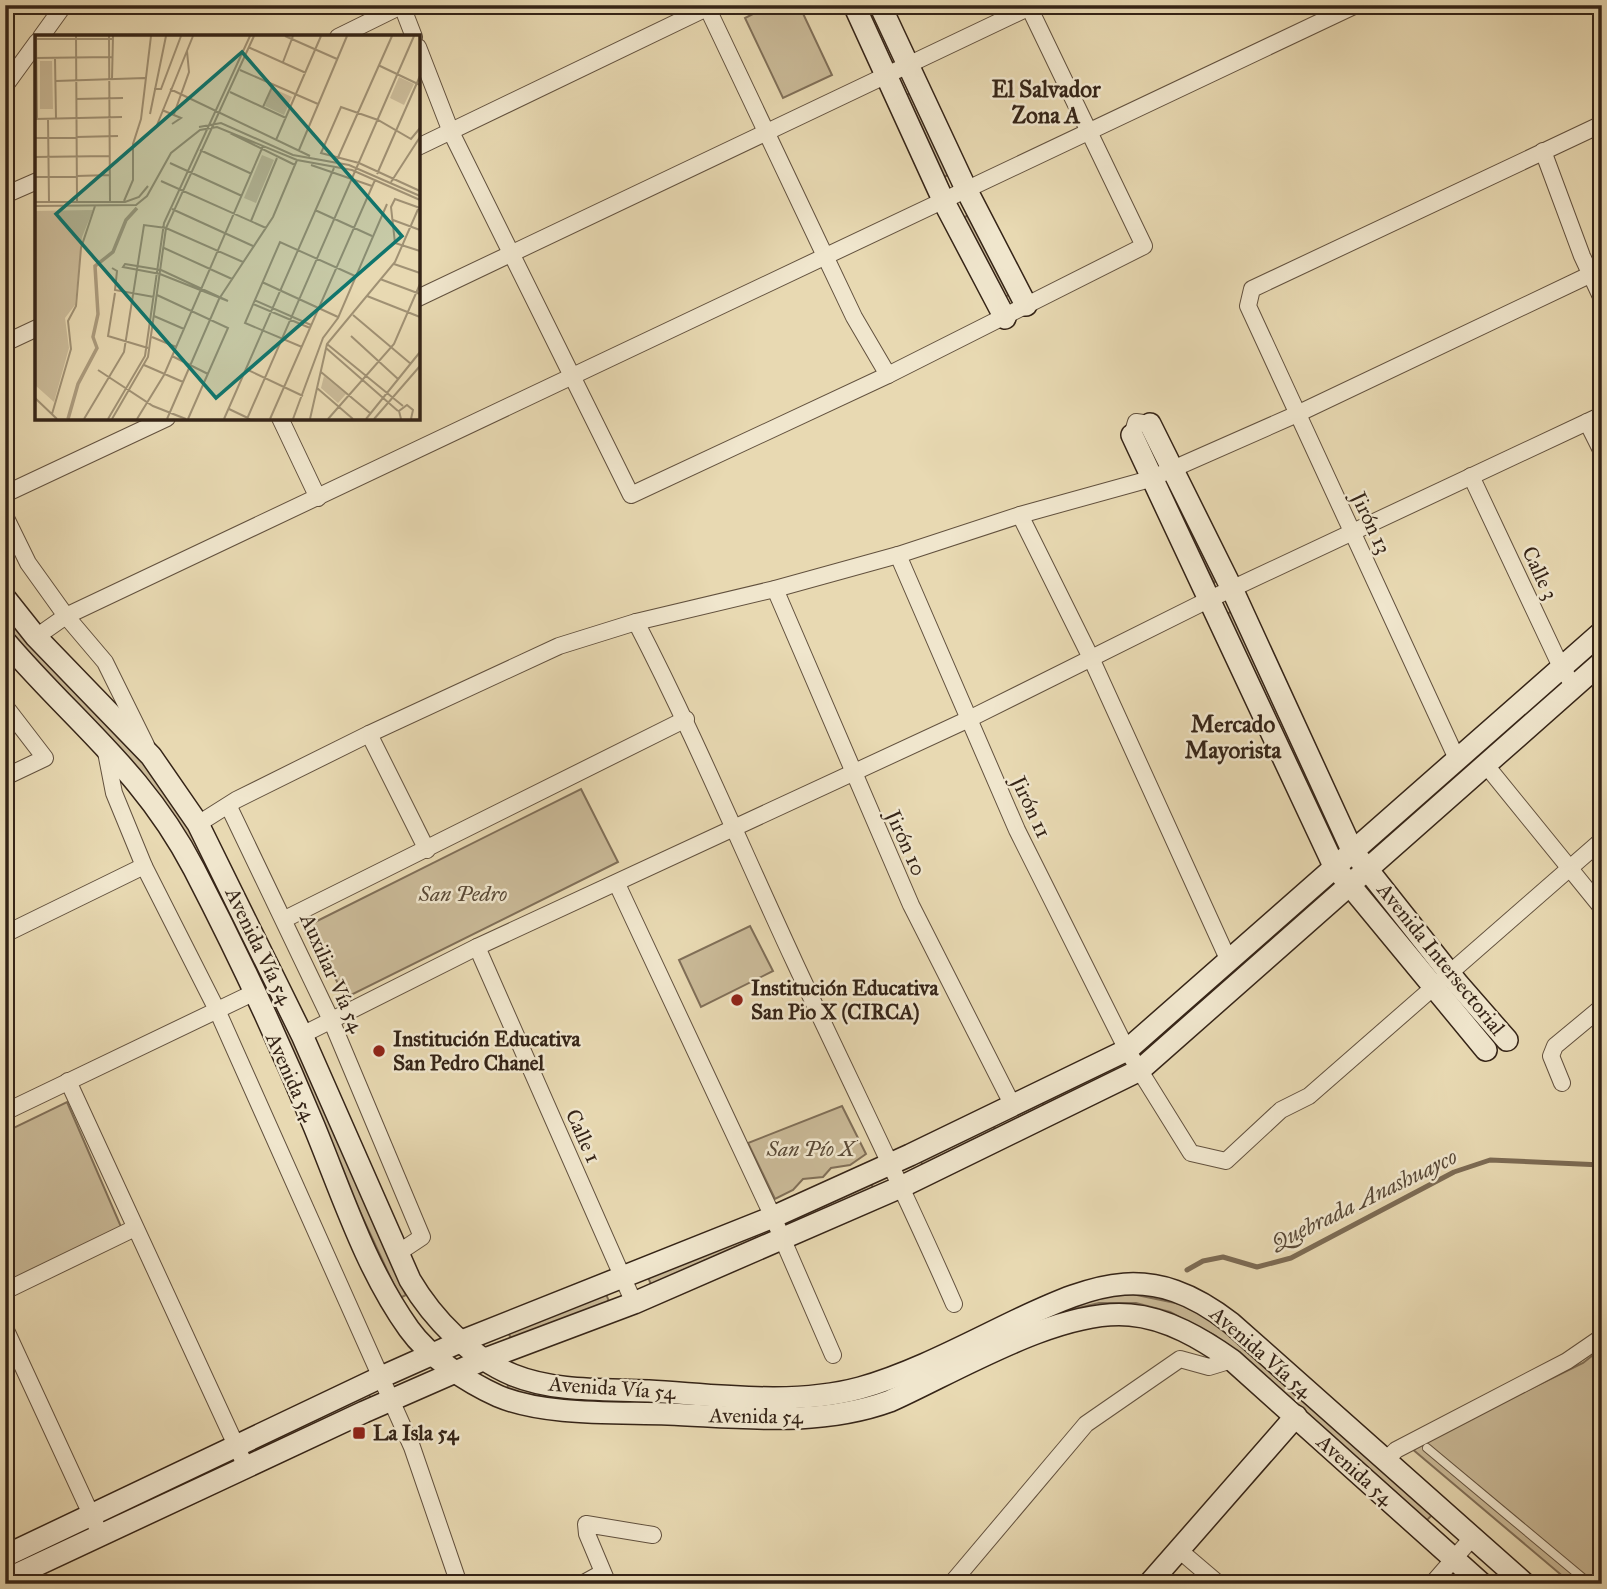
<svg xmlns="http://www.w3.org/2000/svg" width="1607" height="1589" font-family="'IM FELL Great Primer',serif">
<style>
.green{fill:#caba98;stroke:#806f58;stroke-width:2}
.lines{fill:none;stroke-linecap:round;stroke-linejoin:round}
.stream{stroke:#7c6b54;stroke-width:5}
.lane-casing{stroke:#62513e;stroke-width:10}
.street-casing{stroke:#62513e;stroke-width:18}
.secondary-casing{stroke:#352417;stroke-width:24}
.lane{stroke:#f0e6cd;stroke-width:8}
.street{stroke:#f0e6cd;stroke-width:16}
.secondary{stroke:#f0e6cd;stroke-width:21}
.poi-dot{fill:#8f2418;stroke:#f0e6cd;stroke-width:2.5}
.labels{text-anchor:middle;dominant-baseline:central;stroke-width:5;stroke-linejoin:round;paint-order:stroke}
.street-label{font-size:21px;fill:#352417;stroke:#f0e6cd}
.park-label{font-size:21px;font-style:italic;fill:#5a4a37;stroke:#f0e6cd}
.poi-label{font-size:21px;font-weight:bold;fill:#352417;stroke:#f0e6cd;text-anchor:start}
.neighbourhood-label{font-size:23px;font-weight:bold;fill:#352417;stroke:#f0e6cd}
.water-label{font-size:23px;font-style:italic;fill:#584836;stroke:#f0e6cd}
.inset-river{fill:none;stroke:#ab9b7d;stroke-width:3.5}
.inset-road{fill:none;stroke:#a09174;stroke-width:2}
.view{fill:#0f766e;fill-opacity:0.15;stroke:#0f766e;stroke-width:3.5}
.inset-edge{fill:none;stroke:#352417;stroke-width:3.5}
</style>
<rect width="100%" height="100%" fill="#e8d9b2"/>
<filter id="stains"><feTurbulence type="fractalNoise" baseFrequency=".00286" numOctaves="4"/><feColorMatrix values="0 0 0 0 .2 0 0 0 0 .09 0 0 0 0 .02 0 0 0 .5 -.17"/></filter>
<radialGradient id="worn" r=".72"><stop offset=".6" stop-color="#630" stop-opacity="0"/><stop offset="1" stop-color="#630" stop-opacity=".3"/></radialGradient>
<g class="green">
<path d="M771 5H799L832 75 783 98 745 18Z"/>
<path d="M911 93 950 174 942 178 903 96Z"/>
<path d="M969 215 1010 294 1003 298 962 218Z"/>
<path d="M1171 489 1217 579 1214 583 1169 490Z"/>
<path d="M1232 611 1338 835 1330 839 1227 614Z"/>
<path d="M5 614C68 680 140 743 187 822 274 972 333 1138 406 1295L400 1298 198 863 5 628Z"/>
<path d="M1545 693 1550 698 1378 848 1374 844Z"/>
<path d="M581 789 618 862 345 998 309 925Z"/>
<path d="M1317 893 1321 898 1158 1041 1154 1038Z"/>
<path d="M750 926 773 971 701 1007 679 960Z"/>
<path d="M1112 1066 1117 1075 1046 1109 1041 1101Z"/>
<path d="M67 1102 122 1229 7 1283 5 1132Z"/>
<path d="M842 1106 866 1154 850 1165 831 1168 823 1177 803 1179 793 1190 775 1199 748 1143Z"/>
<path d="M993 1125 997 1133 924 1168 920 1160Z"/>
<path d="M871 1183 874 1190 800 1223 797 1215Z"/>
<path d="M755 1235 757 1242 652 1287 648 1277Z"/>
<path d="M606 1294 610 1304 512 1341 508 1332Z"/>
<path d="M1132 1294 1185 1305 1220 1325 1433 1514 1425 1522 1216 1336 1170 1312 1136 1303H1099L1062 1312 872 1399 788 1411 566 1401 542 1399 507 1389 508 1385 566 1397 788 1407 1062 1309 1109 1296Z"/>
<path d="M1602 1348V1584H1572L1411 1448 1583 1363Z"/>
<path d="M367 1392 371 1398 271 1447 267 1440Z"/>
<path d="M213 1465 217 1472 126 1515 122 1508Z"/>
</g>
<g class="lines">
<path class="stream" d="M1187 1270 1203 1261 1223 1257 1257 1267 1291 1258 1454 1172 1490 1160 1602 1165"/>
<defs>
<path id="lane" d="M1427 1448 1590 1584"/>
<g id="street">
<path d="M706 5 854 317 888 375"/>
<path d="M402 6 414 37"/>
<path d="M41 37 64 5"/>
<path d="M338 37 403 5"/>
<path d="M418 47 451 132 631 495 888 375 1144 246 1028 5"/>
<path d="M5 86 37 42"/>
<path d="M418 147 713 5"/>
<path d="M1543 151 1582 256 1602 299"/>
<path d="M5 195 37 181"/>
<path d="M418 298 1034 5"/>
<path d="M5 343 37 328"/>
<path d="M280 418 318 498"/>
<path d="M1587 422 1602 452"/>
<path d="M1132 435 1136 422 1150 424"/>
<path d="M1471 476 1561 667 1574 686"/>
<path d="M5 494 167 418"/>
<path d="M1020 515 1091 658 1228 959"/>
<path d="M5 516 28 563 66 616 105 662 146 745"/>
<path d="M898 555 1017 830 1127 1050 1191 1153 1226 1161 1281 1110 1309 1096 1602 840"/>
<path d="M775 589 911 905 1013 1106"/>
<path d="M636 622C694 734 742 849 795 963 848 1077 904 1189 954 1304"/>
<path d="M36 637 66 616 1356 5"/>
<path d="M5 706 45 758 5 777"/>
<path d="M369 734 427 850"/>
<path d="M105 747 114 793 144 866 217 1010 412 1447 459 1584"/>
<path d="M1457 759 1248 306 1252 289 1602 124"/>
<path d="M1485 764 1602 908"/>
<path d="M229 807 331 1020 422 1237 398 1253"/>
<path d="M198 824 236 800 369 734 559 646 636 622 775 589 898 555 1020 515 1150 479 1295 415 1602 269"/>
<path d="M617 884 773 1217 833 1355"/>
<path d="M285 919 686 719"/>
<path d="M5 934 144 866"/>
<path d="M477 947 634 1303"/>
<path d="M302 1035 477 947 969 719 1210 599 1602 415"/>
<path d="M68 1081 246 1467"/>
<path d="M1562 1083 1551 1056 1555 1046 1602 1007"/>
<path d="M5 1112 253 993"/>
<path d="M5 1291 135 1228"/>
<path d="M5 1328 101 1536"/>
<path d="M1385 1461 1396 1450 1567 1361 1602 1337"/>
<path d="M1179 1550 1219 1584"/>
<path d="M582 1584 602 1573"/>
<path d="M608 1584 587 1534 586 1524 653 1535"/>
<path d="M951 1584 1086 1424 1180 1359 1209 1367 1232 1360"/>
<path d="M1432 1584 1472 1538"/>
</g>
<g id="secondary">
<path d="M854 5 944 202 1005 318"/>
<path d="M880 5 967 191 1026 305"/>
<path d="M1150 424 1233 591 1352 850 1458 984 1507 1040"/>
<path d="M1132 435 1334 866 1486 1050"/>
<path d="M5 598 36 637 151 756 198 824 302 1035 410 1280C433 1319 470 1357 513 1375 555 1392 604 1389 649 1391 717 1395 793 1406 860 1388 913 1373 965 1345 1015 1321 1098 1282 1151 1261 1231 1323L1525 1584"/>
<path d="M5 641C74 722 143 771 194 869 237 952 278 1039 314 1126 342 1194 366 1269 409 1329 429 1357 467 1382 498 1396 545 1416 617 1412 668 1414 742 1417 819 1427 890 1401 955 1372 1059 1308 1130 1315 1167 1318 1202 1339 1232 1360L1482 1584"/>
<path d="M5 1556 379 1378 462 1341 773 1217 910 1155 1127 1050 1602 632"/>
<path d="M5 1580 364 1412 485 1359 634 1303 903 1186 1140 1070 1602 662"/>
<path d="M1149 1584 1296 1416"/>
</g>
</defs>
<use href="#lane" class="lane-casing"/>
<use href="#street" class="street-casing"/>
<use href="#secondary" class="secondary-casing"/>
<use href="#lane" class="lane"/>
<use href="#street" class="street"/>
<use href="#secondary" class="secondary"/>
</g>
<g class="poi-dot">
<circle cx="737" cy="1000" r="7"/>
<circle cx="379" cy="1051" r="7"/>
<rect x="352" y="1426" width="14" height="14" rx="3.5"/>
</g>
<g class="labels">
<g class="street-label">
<text transform="translate(1371 523) rotate(65)">Jirón 13</text>
<text transform="translate(1540 573) rotate(65)">Calle 3</text>
<text transform="translate(1031 807) rotate(65)">Jirón 11</text>
<text transform="translate(906 843) rotate(66)">Jirón 10</text>
<text transform="translate(259 946) rotate(64)">Avenida Vía 54</text>
<text transform="translate(1441 959) rotate(51)">Avenida Intersectorial</text>
<text transform="translate(332 973) rotate(66)">Auxiliar Vía 54</text>
<text transform="translate(291 1077) rotate(66)">Avenida 54</text>
<text transform="translate(583 1136) rotate(66)">Calle 1</text>
<text transform="translate(1261 1352) rotate(41)">Avenida Vía 54</text>
<text transform="translate(612 1388) rotate(4)">Avenida Vía 54</text>
<text transform="translate(756 1416) rotate(1)">Avenida 54</text>
<text transform="translate(1355 1470) rotate(42)">Avenida 54</text>
</g>
<g class="park-label">
<text x="463" y="894">San Pedro</text>
<text x="811" y="1149">San Pío X</text>
</g>
<g class="poi-label">
<text x="751" y="988">Institución Educativa<tspan x="751" dy="24">San Pio X (CIRCA)</tspan></text>
<text x="393" y="1039">Institución Educativa<tspan x="393" dy="24">San Pedro Chanel</tspan></text>
<text x="373" y="1433">La Isla 54</text>
</g>
<g class="neighbourhood-label">
<text x="1046" y="89">El Salvador<tspan x="1046" dy="26">Zona A</tspan></text>
<text x="1233" y="724">Mercado<tspan x="1233" dy="26">Mayorista</tspan></text>
</g>
<g class="water-label">
<text transform="translate(1364 1199) rotate(-26)">Quebrada Anashuayco</text>
</g>
</g>
<g transform="translate(35 35)">
<rect width="385" height="385" fill="#e8d9b2"/>
<path d="M5 26H17L18 74H5ZM364 42 379 49 369 70 355 63ZM237 53 257 62 249 80 230 71ZM227 120 239 125 221 168 209 163ZM58 175 47 202 40 270 30 283 34 313 19 367 0 350V176ZM289 341 311 359 303 368 286 353Z" fill="#caba98"/>
<path class="inset-river" d="M33 384 43 349 62 313 58 302 63 279 60 231 78 217 91 185 102 173"/>
<path class="inset-road" d="M1 1 2 83M41 1 42 167M74 1 75 167M250 1 302 24M1 4H78M213 12 271 38M0 23 77 22M20 23 21 84M248 27 258 1M343 30 385 50M205 35 283 69M77 44 78 1M21 46 110 43M119 54H126L146 1M135 54 275 121M195 57 251 83M41 64 88 63M228 72 238 50M127 75 146 83 137 89M115 79 131 1M139 79 154 37 152 16M0 84 87 82M13 84 14 167M122 90 158 1M164 92 186 88 258 120 314 130 385 161M385 93 376 104 343 85 306 72 286 118 324 128 385 156M195 98 260 130M0 103 83 101M241 105 286 1M165 115 217 139M264 115 312 1M0 122 75 121M301 127 357 1M135 128 207 161M276 130 337 151M342 139 385 41M42 141 75 140M0 142H42M126 146 231 193M356 147 385 102M89 166 98 145V109L106 84 116 1M0 167H90L104 162 113 151M0 171 101 170 112 161 136 118 165 95 182 92 262 125 317 135 385 165M385 173 360 164 356 172 360 208 385 216M137 174 218 211M280 175 337 201M358 185 385 195M216 186 242 123M129 213 197 244M90 229 126 235 193 266 125 239 88 232ZM359 229 385 238M77 233 82 236 80 255 119 262M345 244 385 259M227 247 303 282M80 258 73 301 113 313M122 260 193 293 153 384M332 261 385 282M219 265 276 290M218 269 275 293M318 280 376 329M119 281 149 294M316 301 363 344M117 302 141 312M292 309 368 371M267 312 210 288 245 207 320 241M291 313 363 376M137 321 173 339M109 330 148 347M211 334 268 361M63 335 118 371 151 384M286 337 335 378M282 353 318 384M0 363 22 384M194 374 215 384M17 379 36 314 33 286 41 271 46 213 60 171M49 384 89 317 109 190 131 193 208 227M73 384 110 321 129 188 215 1M77 384 113 322 131 193 219 1M102 384 129 340 228 111M132 384 184 264 238 182 262 125M189 384 299 133M212 384 379 1M235 384 340 145M258 384 288 303 303 283 352 169M275 384 292 309 360 227 384 172M293 384 359 309 385 249M331 384 385 317M339 384 385 331M366 384 364 376 372 370 378 375 376 384"/>
<path class="view" d="M207 17 367 201 181 363 21 179Z"/>
<rect width="385" height="385" class="inset-edge"/>
</g>
<rect width="1607" height="1589" fill="none" stroke="#e8d9b2" stroke-width="28"/>
<rect x="7" y="7" width="1593" height="1575" fill="none" stroke="#352417" stroke-width="3.5"/>
<rect x="14" y="14" width="1579" height="1561" fill="none" stroke="#352417" stroke-width="2"/>
<rect width="100%" height="100%" filter="url(#stains)"/>
<rect width="100%" height="100%" fill="url(#worn)"/>
</svg>
